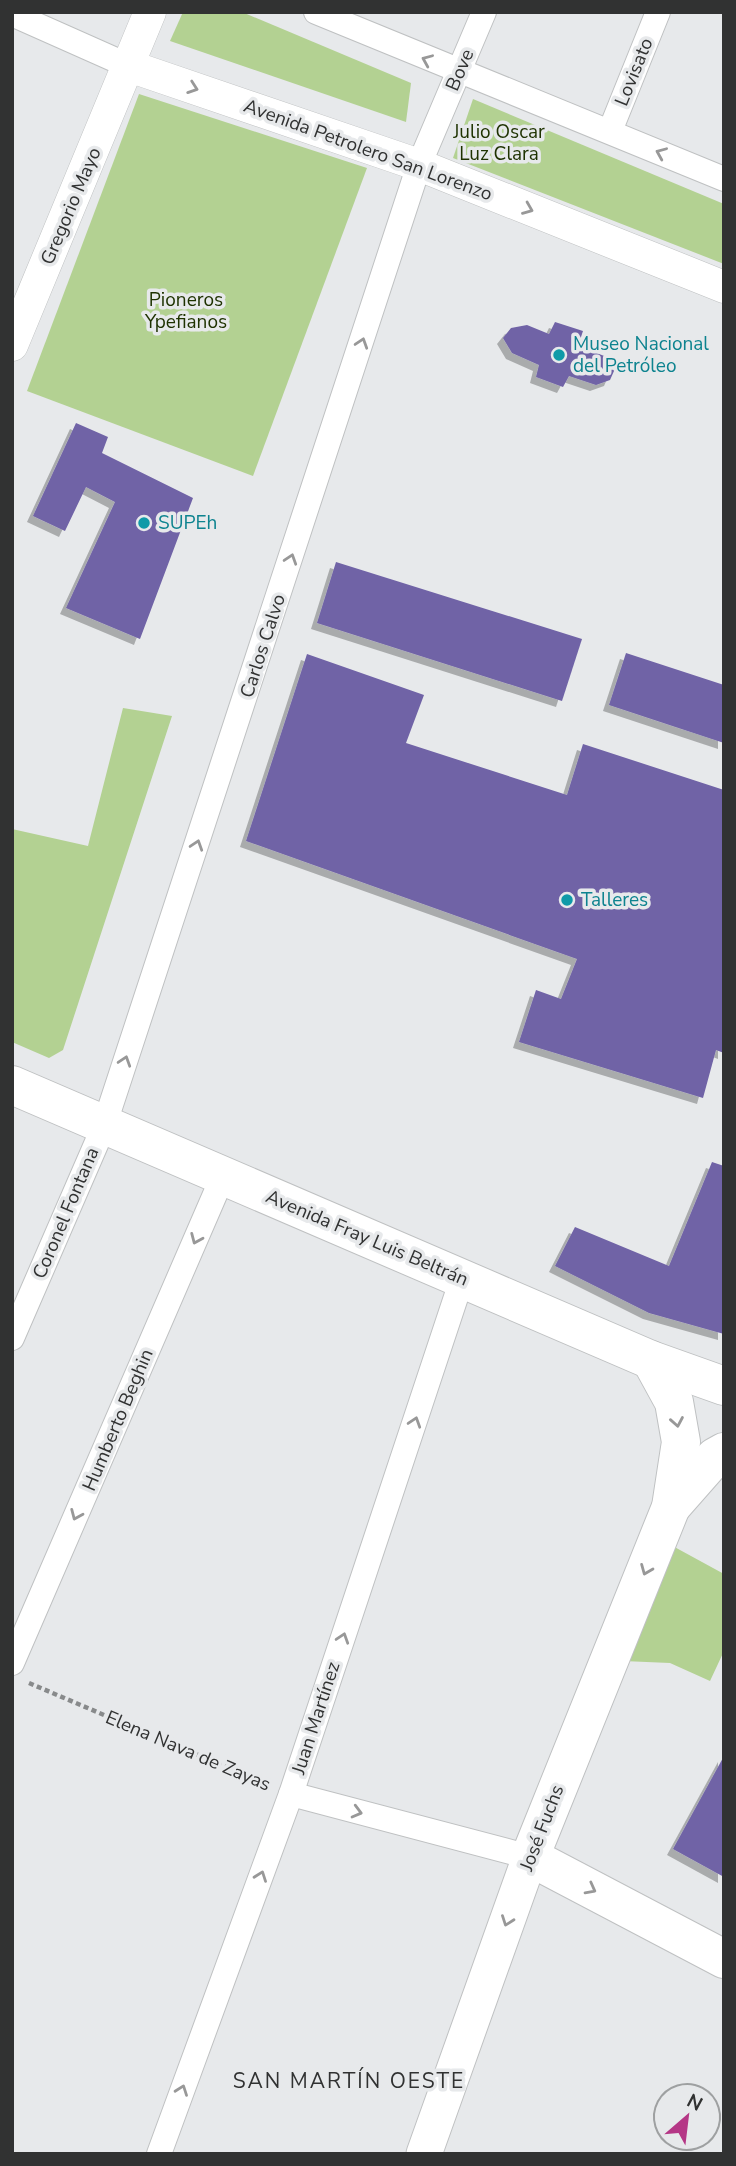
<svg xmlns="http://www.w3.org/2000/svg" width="736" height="2166" font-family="'Nunito Sans',sans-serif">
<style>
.green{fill:#b3d192}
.building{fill:#7063a6;filter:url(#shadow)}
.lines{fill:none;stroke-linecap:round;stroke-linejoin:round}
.minor-casing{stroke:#bfc1c2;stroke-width:26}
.tertiary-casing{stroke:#bfc1c2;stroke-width:33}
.secondary-casing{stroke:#bfc1c2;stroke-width:37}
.primary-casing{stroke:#bfc1c2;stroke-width:40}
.path{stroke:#888a8b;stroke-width:4.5;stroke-dasharray:5 3.5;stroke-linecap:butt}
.minor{stroke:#fff;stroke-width:24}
.tertiary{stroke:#fff;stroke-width:32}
.secondary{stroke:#fff;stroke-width:35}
.primary{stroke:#fff;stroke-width:38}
.oneway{stroke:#989898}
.culture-dot{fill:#0f9aa8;stroke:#e7e9eb;stroke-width:2.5}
.labels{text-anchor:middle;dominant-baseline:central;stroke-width:7;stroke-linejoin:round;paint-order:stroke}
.street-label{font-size:19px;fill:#313232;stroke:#e7e9eb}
.park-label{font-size:19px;fill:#1e3200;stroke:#e7e9eb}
.culture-label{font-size:19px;fill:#0d838f;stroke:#e7e9eb;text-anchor:start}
.neighbourhood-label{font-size:21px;letter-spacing:2px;fill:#313232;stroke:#e7e9eb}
</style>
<defs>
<filter id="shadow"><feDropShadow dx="-6" dy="6" stdDeviation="0" flood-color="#0004"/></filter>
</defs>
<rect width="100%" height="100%" fill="#e7e9eb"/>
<g class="green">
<path d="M183 12H242L411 83 406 122 170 41Z"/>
<path d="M139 94 367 168 253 476 27 391Z"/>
<path d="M473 99 724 204V264L453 158Z"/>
<path d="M123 708 172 716 63 1050 49 1058 12 1042V829L88 846Z"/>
<path d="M669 1544 724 1574V1651L710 1681 670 1663 623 1661Z"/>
</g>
<g class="building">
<path d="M555 322 583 331 578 346 607 357 614 371 610 380 596 385 569 376 563 387 536 377 539 365 512 353 503 338 511 328 527 325 549 334Z"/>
<path d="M76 423 108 437 102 453 193 498 140 639 66 608 115 502 86 487 65 531 33 516Z"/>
<path d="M336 562 582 639 562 701 317 623Z"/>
<path d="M626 653 724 685V743L609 705Z"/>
<path d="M307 654 424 695 406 743 567 795 583 744 724 790V1053L716 1050 703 1098 519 1042 536 990 561 999 577 959 246 841Z"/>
<path d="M712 1162 724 1166V1334L649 1313 555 1266 575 1227 669 1266Z"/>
<path d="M724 1756V1877L673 1849Z"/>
</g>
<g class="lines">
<defs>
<g id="minor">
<path d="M316 12 724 179"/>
<path d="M12 14 129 66"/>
<path d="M610 131 658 12"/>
<path d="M12 1338 104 1126 419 165 484 12"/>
<path d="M12 1663 223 1176"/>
<path d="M291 1794 530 1857"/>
<path d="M159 2154 291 1794 462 1279"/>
</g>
<g id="tertiary">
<path d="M129 66 419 165 724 287"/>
<path d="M12 345 150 12"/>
</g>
<path id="secondary" d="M424 2154 530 1857"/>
<g id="primary">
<path d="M12 1085 651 1360 724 1386"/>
<path d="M651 1360 674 1402 681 1442 671 1507 530 1857 724 1959"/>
<path d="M671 1507 715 1457 724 1452"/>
</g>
</defs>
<use href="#minor" class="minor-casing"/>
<use href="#tertiary" class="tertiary-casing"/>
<use href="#secondary" class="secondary-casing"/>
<use href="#primary" class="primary-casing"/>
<path class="path" d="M29 1683 266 1784"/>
<use href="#minor" class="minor"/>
<use href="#tertiary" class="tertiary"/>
<use href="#secondary" class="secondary"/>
<use href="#primary" class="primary"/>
</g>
<defs><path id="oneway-chevron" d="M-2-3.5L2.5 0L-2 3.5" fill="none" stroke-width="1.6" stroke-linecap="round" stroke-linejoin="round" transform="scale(1.75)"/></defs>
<g class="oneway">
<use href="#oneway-chevron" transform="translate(427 60) rotate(-157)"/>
<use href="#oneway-chevron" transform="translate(193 88) rotate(19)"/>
<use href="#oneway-chevron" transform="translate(661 153) rotate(-157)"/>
<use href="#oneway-chevron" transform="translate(528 209) rotate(22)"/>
<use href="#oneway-chevron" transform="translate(362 343) rotate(-72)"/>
<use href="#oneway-chevron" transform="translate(291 559) rotate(-72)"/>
<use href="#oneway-chevron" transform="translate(197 845) rotate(-72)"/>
<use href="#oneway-chevron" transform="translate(125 1061) rotate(-72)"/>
<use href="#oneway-chevron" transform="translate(196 1239) rotate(113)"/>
<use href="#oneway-chevron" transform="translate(415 1422) rotate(-72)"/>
<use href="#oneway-chevron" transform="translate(677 1422) rotate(80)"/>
<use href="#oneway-chevron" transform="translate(76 1515) rotate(113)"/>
<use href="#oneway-chevron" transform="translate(646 1570) rotate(112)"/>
<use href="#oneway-chevron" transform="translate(343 1638) rotate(-72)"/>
<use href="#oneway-chevron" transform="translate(357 1812) rotate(15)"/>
<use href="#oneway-chevron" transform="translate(261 1876) rotate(-70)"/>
<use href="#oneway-chevron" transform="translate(591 1889) rotate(28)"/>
<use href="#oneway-chevron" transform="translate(507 1921) rotate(110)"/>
<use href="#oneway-chevron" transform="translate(182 2090) rotate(-70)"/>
</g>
<g class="culture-dot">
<circle cx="559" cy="355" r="7"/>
<circle cx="144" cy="523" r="7"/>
<circle cx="567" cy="900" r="7"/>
</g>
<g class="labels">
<g class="street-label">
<text transform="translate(460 70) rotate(-67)">Bove</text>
<text transform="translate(634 72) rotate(-68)">Lovisato</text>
<text transform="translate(368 150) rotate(20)">Avenida Petrolero San Lorenzo</text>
<text transform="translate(71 206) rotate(-67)">Gregorio Mayo</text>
<text transform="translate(263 646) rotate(-72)">Carlos Calvo</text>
<text transform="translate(66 1213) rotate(-67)">Coronel Fontana</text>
<text transform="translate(367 1238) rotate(23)">Avenida Fray Luis Beltrán</text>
<text transform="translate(118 1420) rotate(-67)">Humberto Beghin</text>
<text transform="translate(316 1718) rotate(-72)">Juan Martínez</text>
<text transform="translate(188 1751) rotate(23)">Elena Nava de Zayas</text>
<text transform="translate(542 1828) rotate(-69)">José Fuchs</text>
</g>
<g class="park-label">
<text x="499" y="132">Julio Oscar<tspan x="499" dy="22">Luz Clara</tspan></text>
<text x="186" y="300">Pioneros<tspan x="186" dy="22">Ypefianos</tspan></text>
</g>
<g class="culture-label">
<text x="573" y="344">Museo Nacional<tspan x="573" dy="22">del Petróleo</tspan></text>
<text x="158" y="523">SUPEh</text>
<text x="581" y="900">Talleres</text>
</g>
<g class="neighbourhood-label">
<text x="349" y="2081">SAN MARTÍN OESTE</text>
</g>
</g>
<rect width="736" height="2166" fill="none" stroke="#313232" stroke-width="28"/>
<g transform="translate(687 2117) rotate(28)"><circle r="33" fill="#e7e9eb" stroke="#9ea0a1" stroke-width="2"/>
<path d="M0-5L12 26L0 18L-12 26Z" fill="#b53786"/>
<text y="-10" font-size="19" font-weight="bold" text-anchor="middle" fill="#313232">N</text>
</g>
</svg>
